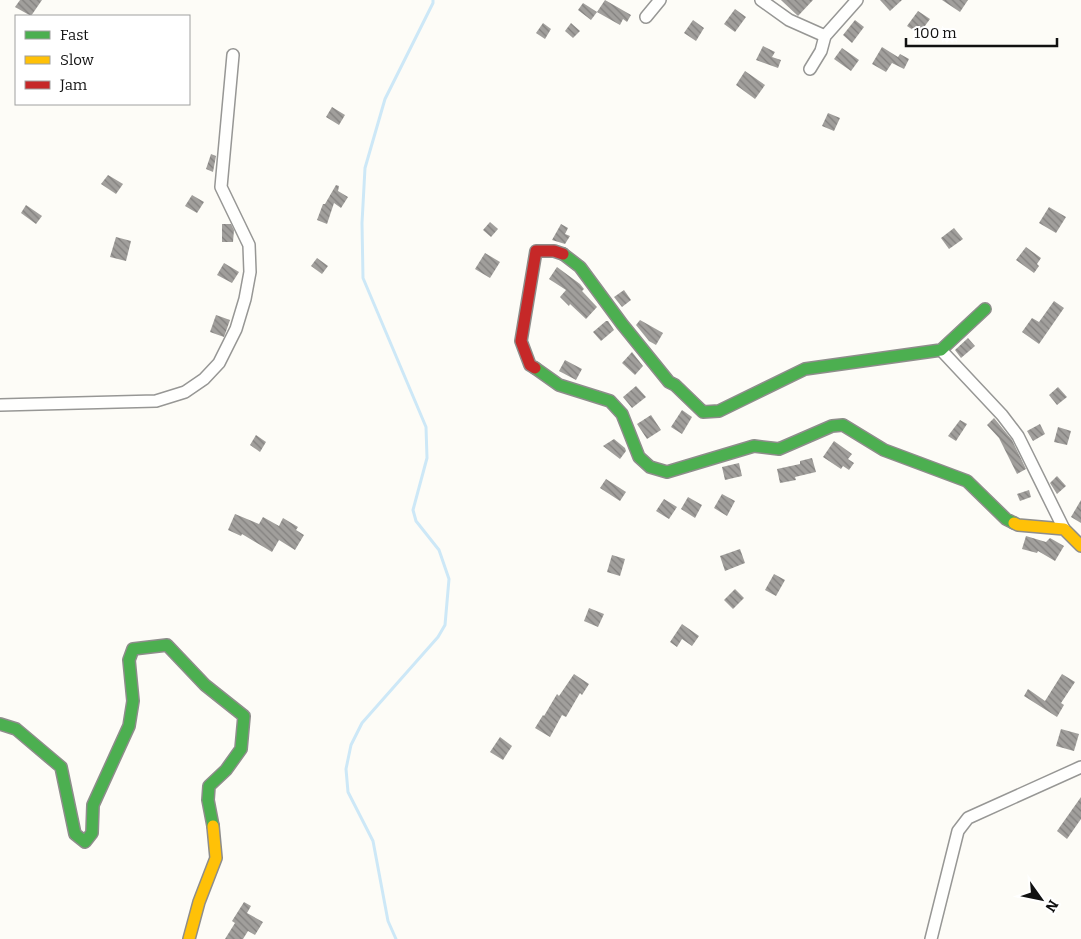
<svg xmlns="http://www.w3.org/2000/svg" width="1081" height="939" font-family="Bitter,serif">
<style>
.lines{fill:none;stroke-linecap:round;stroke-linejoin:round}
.stream{stroke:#cde8f7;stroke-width:3}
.building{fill:url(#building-back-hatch)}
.street-casing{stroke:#979795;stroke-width:14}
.fast-casing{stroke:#8e8d8b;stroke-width:14}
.slow-casing{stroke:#8e8d8b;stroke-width:14}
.jam-casing{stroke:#8e8d8b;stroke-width:14}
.street{stroke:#fffffe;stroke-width:11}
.fast{stroke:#4caf50;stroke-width:11}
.slow{stroke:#ffc107;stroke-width:11}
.jam{stroke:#c62828;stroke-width:11}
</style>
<defs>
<pattern id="building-back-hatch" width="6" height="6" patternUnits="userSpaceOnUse" patternTransform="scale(1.25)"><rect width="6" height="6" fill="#a19f9c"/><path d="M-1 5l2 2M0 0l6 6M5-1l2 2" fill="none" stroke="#82807e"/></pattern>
</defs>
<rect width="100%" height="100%" fill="#fdfcf7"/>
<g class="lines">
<path class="stream" d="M396 939 388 921 373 841 348 792 346 769 351 745 362 723 438 637 445 625 449 579 439 550 416 521 413 510 427 458 426 427 363 278 362 223 365 168 385 99 433 3V0"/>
</g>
<g class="building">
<path d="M20 0H42L31 16 15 7Z"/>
<path d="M605 0 631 15 627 22 623 19 620 25 597 12Z"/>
<path d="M781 0H813L798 16Z"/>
<path d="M880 0H902L890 11Z"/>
<path d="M942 0H968L960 12Z"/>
<path d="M583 3 597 12 591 20 578 10Z"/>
<path d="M735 9 746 17 735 32 724 24Z"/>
<path d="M918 11 930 19 919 34 907 26Z"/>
<path d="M693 20 704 28 696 41 684 33Z"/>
<path d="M855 20 864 27 852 43 843 35Z"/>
<path d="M543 23 551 29 545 39 536 33Z"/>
<path d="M571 23 580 31 573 38 565 31Z"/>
<path d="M763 46 775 52 772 57 781 60 778 68 756 60Z"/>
<path d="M882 47 898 57 900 54 909 59 904 69 892 63 886 72 872 64Z"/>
<path d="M842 48 859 60 851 71 834 59Z"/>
<path d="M745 71 765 85 755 99 736 85Z"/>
<path d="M332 107 345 115 339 125 326 117Z"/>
<path d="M828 113 840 118 834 131 822 126Z"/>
<path d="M211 154 216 156 213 172 206 169Z"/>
<path d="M108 175 123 184 116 194 101 184Z"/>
<path d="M336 185 339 186 338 191 348 197 341 208 334 203 327 224 317 220 323 204H325Z"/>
<path d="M192 195 204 202 197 213 185 206Z"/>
<path d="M26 205 42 216 36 224 21 213Z"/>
<path d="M1049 207 1066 217 1056 233 1039 223Z"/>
<path d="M490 222 498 229 491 237 483 230Z"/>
<path d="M222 224H231L234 230 233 242H222Z"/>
<path d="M561 224 568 228 565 234 570 236 565 244 552 240Z"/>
<path d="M954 228 963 239 949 249 941 238Z"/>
<path d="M116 237 131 241 126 261 110 257Z"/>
<path d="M1026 247 1041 258 1037 264 1039 266 1034 273 1016 260Z"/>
<path d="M485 253 500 262 490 278 475 269Z"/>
<path d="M317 258 328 266 322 274 311 266Z"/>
<path d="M224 263 239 272 232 283 217 275Z"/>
<path d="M557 267 580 284 584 289 582 291 597 307 586 319 570 304 569 306 560 297 566 290 549 279Z"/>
<path d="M624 290 631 300 622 307 614 297Z"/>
<path d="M1054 301 1064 308 1039 344 1022 332 1032 318 1039 322Z"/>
<path d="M216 315 230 320 224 337 210 332Z"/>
<path d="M640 320 663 333 656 345 649 341 636 325Z"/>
<path d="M606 321H608L614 330 601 341 593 332Z"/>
<path d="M968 338 975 346 961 358 955 350Z"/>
<path d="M632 352 643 366 635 375 622 363Z"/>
<path d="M565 360 582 369 576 380 559 371Z"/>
<path d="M636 386 646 397 632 408 623 397Z"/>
<path d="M1058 387 1067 397 1057 405 1049 395Z"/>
<path d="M682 410 692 417 682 434 671 427Z"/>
<path d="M651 415 661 430 647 439 637 424Z"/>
<path d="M994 418 1012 440 1026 469 1017 474 999 438 987 425Z"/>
<path d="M960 420 967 424 956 441 948 436Z"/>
<path d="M1040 424 1045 434 1033 441 1027 431Z"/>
<path d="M1058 427 1071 431 1067 445 1054 442Z"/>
<path d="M256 435 266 442 260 452 250 445Z"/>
<path d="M614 439 625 448 626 451 620 459 603 446Z"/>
<path d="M834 441 852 454 848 459 854 463 849 470 843 466 841 469 823 457Z"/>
<path d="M812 458 816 472 795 477 796 480 780 483 777 469 800 464V461Z"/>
<path d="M739 463 742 476 725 480 722 467Z"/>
<path d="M1057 476 1066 486 1057 494 1050 483Z"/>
<path d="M606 479 626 492 620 501 600 488Z"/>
<path d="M1029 490 1031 497 1020 501 1017 494Z"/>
<path d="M722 494 735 501 727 516 714 508Z"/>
<path d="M688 497 702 505 695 518 681 509Z"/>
<path d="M664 499 677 507 669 519 656 511Z"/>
<path d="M1081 500V523L1071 517Z"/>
<path d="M235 514 259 524 263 517 279 526 283 518 298 527 296 530 304 535 295 550 279 540 272 552 242 534 241 536 228 530Z"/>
<path d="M1026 536 1046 542 1050 538 1064 546 1055 561 1038 551 1037 553 1022 549Z"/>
<path d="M740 549 745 563 725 571 720 556Z"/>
<path d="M612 555 625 559 620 576 607 572Z"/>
<path d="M774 574 785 580 776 596 765 590Z"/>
<path d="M735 589 744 598 733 609 724 600Z"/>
<path d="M589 608 604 614 598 627 584 621Z"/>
<path d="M682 624 699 636 692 646 682 639 677 647 670 642Z"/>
<path d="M574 674 589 684 582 695 580 693 566 717 562 715 550 737 535 728 543 715 544 716 557 694 559 696Z"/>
<path d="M1062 674 1075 682 1061 703 1064 705 1057 717 1024 696 1028 689 1045 701Z"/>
<path d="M1061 729 1079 734 1074 751 1056 746Z"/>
<path d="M500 737 512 746 503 760 490 752Z"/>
<path d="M1081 797V819L1067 839 1057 831Z"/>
<path d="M244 902 251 906 247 913 263 922 255 935 248 931 243 939H225L235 923 232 921Z"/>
</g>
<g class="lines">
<defs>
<g id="street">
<path d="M761 0 789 20 825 36"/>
<path d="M646 17 660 0"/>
<path d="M810 69 821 51 825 36 857 0"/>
<path d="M941 350 1002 415 1018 436 1064 529"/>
<path d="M0 405 156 401 185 392 204 379 219 363 236 329 245 299 250 272 249 245 221 187 233 55"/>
<path d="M931 939 958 831 968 818 1081 767"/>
</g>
<g id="fast">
<path d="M563 254 580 267 622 324 669 382 675 385 703 412 719 411 805 369 941 350 985 309"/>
<path d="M535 368 559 385 610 401 622 414 639 457 650 467 667 472 754 446 779 449 832 426 843 425 884 450 967 481 1006 519 1014 523"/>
<path d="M0 724 16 729 61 767 75 834 85 842 92 833 93 805 129 726 133 701 129 660 133 649 167 645 205 685 244 716 241 749 226 770 209 786 208 800 213 826"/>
</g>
<g id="slow">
<path d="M1014 523 1018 525 1064 529 1081 546"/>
<path d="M189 939 199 902 216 858 213 826"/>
</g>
<path id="jam" d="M535 368 530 365 521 341 536 251H554L563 254"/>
</defs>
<use href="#street" class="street-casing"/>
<use href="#fast" class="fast-casing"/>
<use href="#slow" class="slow-casing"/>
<use href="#jam" class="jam-casing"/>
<use href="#street" class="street"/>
<use href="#fast" class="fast"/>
<use href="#slow" class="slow"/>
<use href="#jam" class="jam"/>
</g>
<rect x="15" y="15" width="175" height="90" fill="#ffffff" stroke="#a0a0a0"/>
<rect x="25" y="31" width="25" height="8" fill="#4caf50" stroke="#a0a0a0"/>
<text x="60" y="40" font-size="15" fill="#111111">Fast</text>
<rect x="25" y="56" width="25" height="8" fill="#ffc107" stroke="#a0a0a0"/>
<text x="60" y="65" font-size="15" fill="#111111">Slow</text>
<rect x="25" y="81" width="25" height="8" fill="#c62828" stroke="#a0a0a0"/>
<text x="60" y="90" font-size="15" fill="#111111">Jam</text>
<g transform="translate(1041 899) rotate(123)" stroke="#ffffff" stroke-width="4" paint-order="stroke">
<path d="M0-4L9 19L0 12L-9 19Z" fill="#111111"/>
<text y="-8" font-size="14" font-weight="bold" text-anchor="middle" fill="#111111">N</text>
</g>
<path d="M906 38v8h151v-8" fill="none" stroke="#111111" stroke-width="2.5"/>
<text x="914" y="38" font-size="15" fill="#111111" stroke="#ffffff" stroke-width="4" paint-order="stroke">100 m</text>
</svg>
